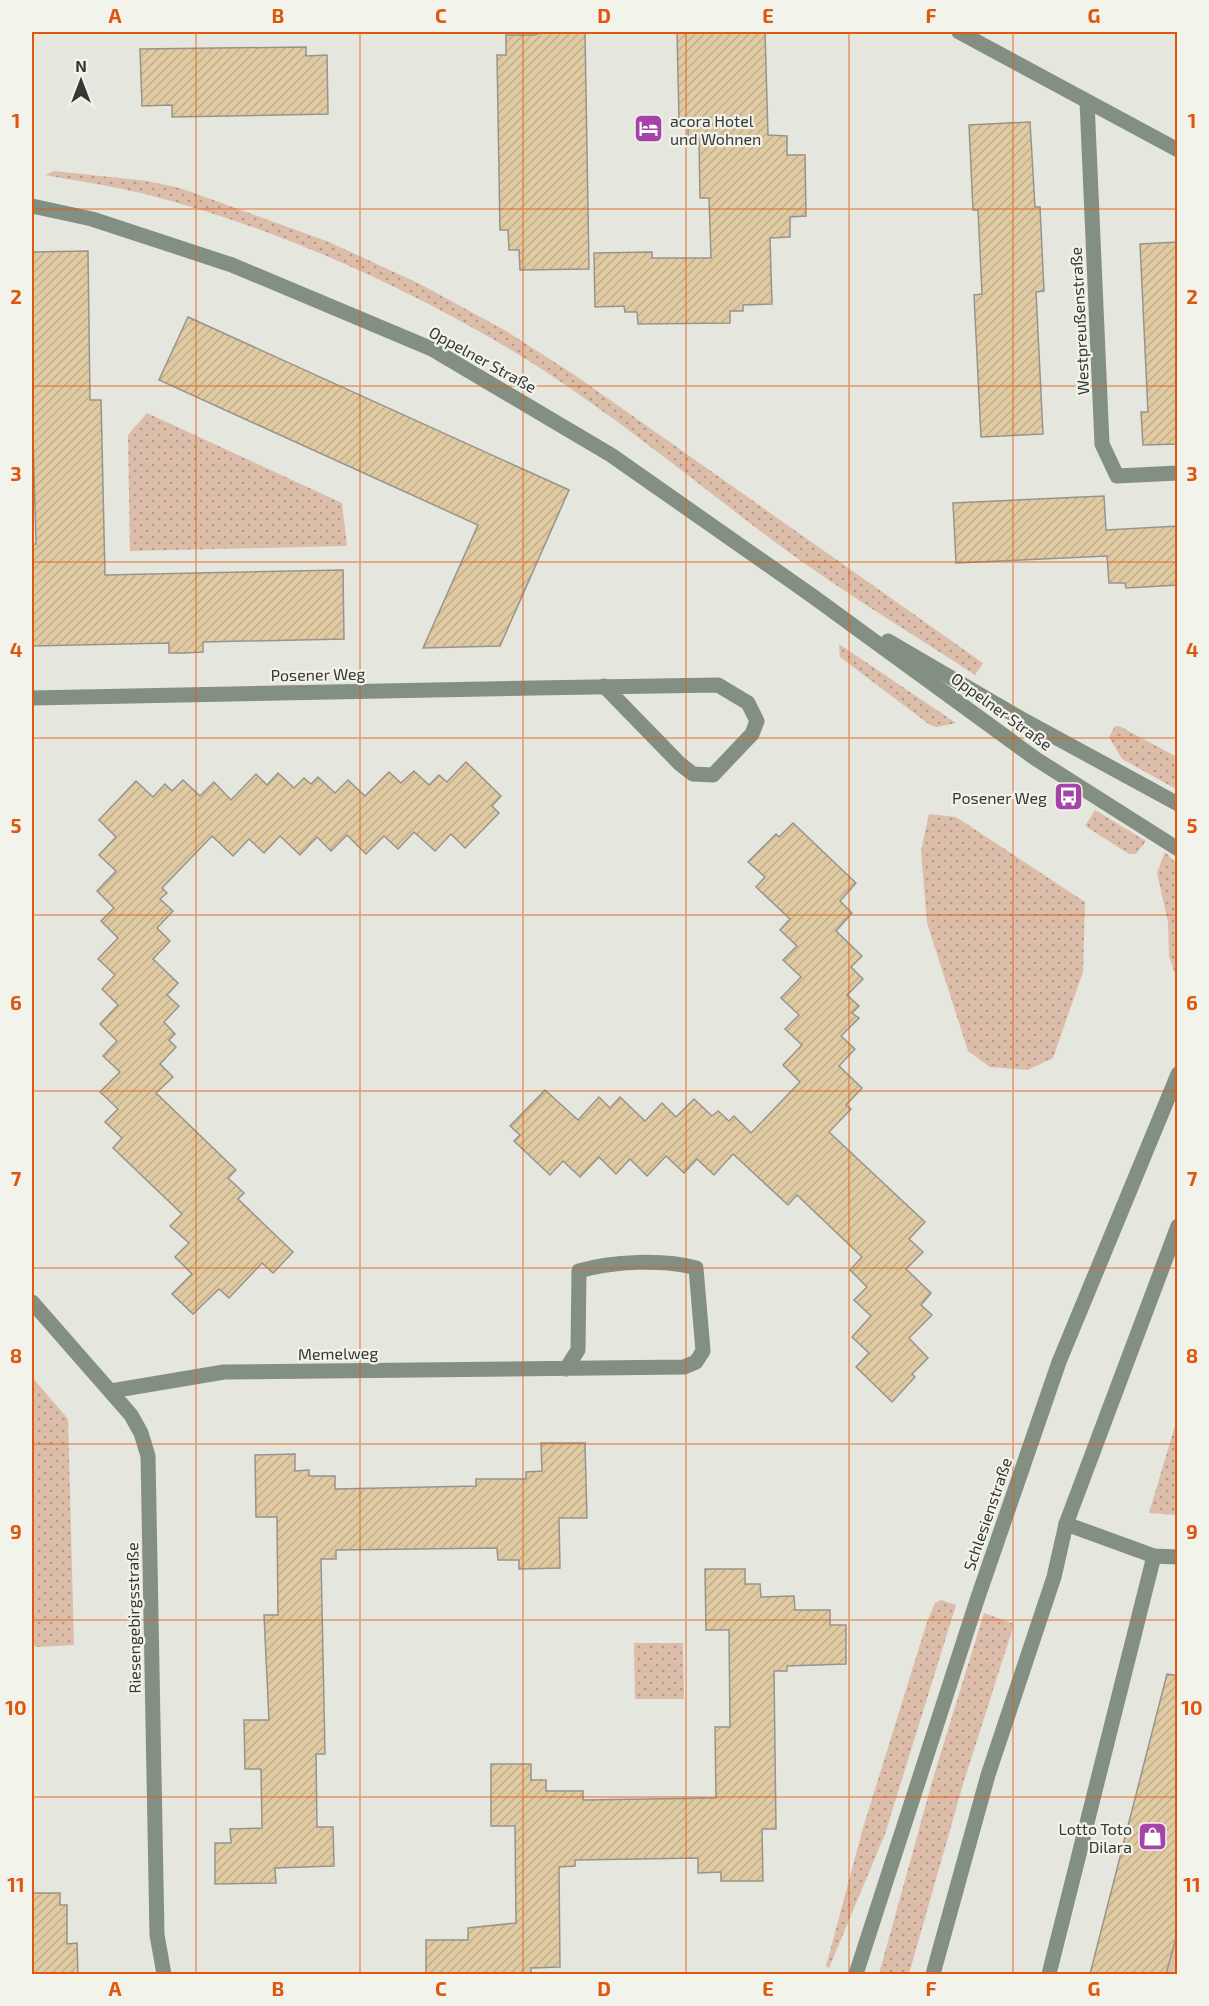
<svg xmlns="http://www.w3.org/2000/svg" width="1209" height="2006" font-family="'Exo 2',sans-serif">
<style>
.grass{fill:url(#grass-dots)}
.garden{fill:#dcbdaa}
.building{fill:url(#building-hatch);stroke:#98948d;stroke-width:1.5}
.lines{fill:none;stroke-linecap:round;stroke-linejoin:round}
.minor{stroke:#838f81;stroke-width:15}
.grid{fill:none;stroke:#df570e;stroke-width:1.5;stroke-opacity:0.55}
.labels{text-anchor:middle;dominant-baseline:central;stroke-width:4.5;stroke-linejoin:round;paint-order:stroke}
.poi-label{font-size:16px;fill:#373734;stroke:#f2f3eb;text-anchor:end}
.street-label{font-size:16px;fill:#373734;stroke:#f2f3eb}
.neatline{fill:none;stroke:#df570e;stroke-width:2}
.grid-label{font-size:20px;text-anchor:middle;font-weight:bold;fill:#df570e}
</style>
<defs>
<pattern id="grass-dots" width="8" height="8" patternUnits="userSpaceOnUse" patternTransform="scale(1.5)"><rect width="8" height="8" fill="#dcbdaa"/><path d="M2 2h.1M6 6h.1" fill="none" stroke="#b39a8b" stroke-width="1.8" stroke-linecap="round"/></pattern>
<pattern id="building-hatch" width="6" height="6" patternUnits="userSpaceOnUse" patternTransform="scale(1.5)"><rect width="6" height="6" fill="#e0caa2"/><path d="M-1 1l2-2M0 6l6-6M5 7l2-2" fill="none" stroke="#c1ae8c"/></pattern>
</defs>
<rect width="100%" height="100%" fill="#e5e6dd"/>
<g class="grass">
<path d="M54 171 147 181 180 188 329 242 420 284 506 331 576 376 983 663 975 675C911 633 845 593 783 548 689 478 597 400 496 341 387 278 267 225 145 194 112 186 78 181 45 175Z"/>
<path d="M147 413 342 503 347 546 130 551 128 435Z"/>
<path d="M839 644 956 723 937 727 930 725 840 657Z"/>
<path d="M1115 726H1119L1177 757 1176 789 1122 759 1109 737Z"/>
<path d="M1095 810 1146 841 1136 854H1129L1085 826Z"/>
<path d="M929 814 956 817 1085 902 1083 972 1053 1058 1028 1070 990 1067 968 1051 927 923 921 851Z"/>
<path d="M1165 852 1177 864V980L1169 956 1168 922 1157 873Z"/>
<path d="M32 1377 68 1419 74 1645 35 1647 32 1635Z"/>
<path d="M1177 1419V1515L1149 1513Z"/>
<path d="M941 1600 956 1605 885 1834 829 1968 826 1966 863 1828 927 1622 935 1603Z"/>
<path d="M984 1613 1014 1624 964 1781 909 1974H879L934 1775Z"/>
<path d="M634 1643H683L684 1699H635Z"/>
</g>
<path class="garden" d="M1177 1931V1974H1166Z"/>
<g class="building">
<path d="M543 32H585L589 269 520 270 519 250H509L508 230H500L497 55H506V35H534Z"/>
<path d="M677 32H765L768 135 787 136V155H805L806 216 790 217V237L770 238 772 304 743 305V311H730V323L638 324 637 312H625L624 306 595 307 594 253 652 252V258H711L709 198H700L699 139H688V119H679Z"/>
<path d="M306 47V56L327 55 328 114 172 117V105L142 106 140 49Z"/>
<path d="M1030 122 1035 207H1040L1044 291 1036 292 1043 434 981 437 974 295 982 294 978 210H973L969 125Z"/>
<path d="M1178 242V444L1143 445 1141 412H1148L1140 244Z"/>
<path d="M88 251 90 400H101L105 575 343 570 344 639 203 642V652L185 653H169V643L32 646V544H36L32 402V252Z"/>
<path d="M188 317 569 490 500 646 423 648 478 525 159 380Z"/>
<path d="M1104 496 1106 530 1178 526V585L1126 588 1125 583H1109L1107 556 956 563 953 503Z"/>
<path d="M466 762 501 796 492 806 499 813 465 848 451 834 435 851 414 832 398 849 384 836 366 854 347 835 331 851 317 837 300 855 280 836 264 853 249 839 233 856 212 836 162 888 167 893 160 899 173 911 157 928 170 941 153 959 178 983 167 995 179 1006 164 1022 175 1034 169 1040 176 1047 160 1064 173 1077 156 1093 236 1170 228 1178 244 1193 238 1199 293 1252 273 1273 262 1263 229 1298 219 1289 193 1314 172 1294 192 1274 175 1257 189 1243 170 1226 182 1214 113 1148 122 1138 105 1122 118 1109 100 1092 120 1072 103 1056 117 1041 100 1024 118 1005 102 989 115 975 98 959 118 938 101 921 114 908 97 891 116 871 99 855 116 837 99 820 136 781 153 797 165 784 172 791 183 780 200 796 214 782 231 800 256 774 267 785 278 773 294 788 304 778 311 784 318 777 335 793 348 780 365 796 389 772 401 783 414 771 429 785 439 775 447 782Z"/>
<path d="M793 823 856 883 840 901 852 913 836 931 862 956 851 967 863 979 847 995 859 1006 852 1013 859 1018 841 1036 855 1049 839 1066 862 1088 846 1105 851 1109 829 1132 925 1222 909 1239 923 1252 906 1269 931 1293 921 1305 932 1315 909 1338 928 1358 912 1374 915 1377 892 1402 856 1367 869 1353 852 1337 871 1316 854 1300 867 1287 850 1270 862 1257 797 1195 788 1205 733 1154 714 1175 697 1159 684 1173 666 1156 647 1176 630 1159 616 1174 599 1157 580 1177 563 1161 550 1175 514 1141 520 1135 510 1126 545 1090 578 1120 599 1097 610 1108 620 1097 645 1121 662 1103 676 1117 694 1099 712 1116 718 1111 729 1121 734 1116 751 1133 800 1082 783 1065 802 1045 785 1029 799 1015 781 998 801 977 783 960 797 946 780 930 790 919 756 887 765 877 748 862 776 834 779 837Z"/>
<path d="M541 1443H585L587 1518H559L560 1568 519 1569V1560H498L497 1548 336 1550V1559H321L325 1754H316L317 1827H333L334 1866 275 1868 276 1883 215 1884V1843H231L230 1829 262 1828 261 1769H245L244 1720H269L264 1615H278L277 1517H256L255 1455 295 1454V1471L309 1470V1476H335V1489L476 1486V1479H526V1472L542 1471Z"/>
<path d="M705 1569H745V1584H760L761 1597 794 1596 795 1610H830V1625H846V1664L787 1666V1671H774L776 1829H762L763 1881H721V1872L698 1873V1858L575 1860V1866L559 1867 560 1967 531 1968V1974H426V1940H468V1928L516 1923 515 1826H491V1764H531V1780H546V1791H583V1800L716 1798 715 1727H730L729 1630H706Z"/>
<path d="M1167 1674 1178 1676V1931L1166 1974H1090Z"/>
<path d="M32 1893H60V1905H67V1944L77 1943 78 1974H32Z"/>
</g>
<g class="lines">
<g class="minor">
<path d="M959 32 1178 150"/>
<path d="M1087 101 1102 444 1117 476 1178 473"/>
<path d="M32 206 92 219 232 265 432 349 611 455 811 595 1036 759 1178 849"/>
<path d="M888 641 1020 718 1178 804"/>
<path d="M32 698 534 688 718 685 748 703 757 721 752 734 713 775 693 774 680 764 604 686"/>
<path d="M32 1302 131 1415 141 1433 148 1456 157 1935 164 1974"/>
<path d="M111 1391 224 1372 684 1367 696 1362 703 1351 696 1268C665 1259 611 1261 579 1271L578 1350 566 1369"/>
<path d="M1066 1524 1154 1556 1178 1557"/>
<path d="M856 1974 977 1600 1059 1362 1178 1074"/>
<path d="M933 1974 988 1775 1054 1577 1066 1524 1178 1226"/>
<path d="M1049 1974 1154 1556"/>
</g>
</g>
<path class="grid" d="M196 32V1974M360 32V1974M523 32V1974M686 32V1974M849 32V1974M1013 32V1974M32 209H1178M32 386H1178M32 562H1178M32 738H1178M32 915H1178M32 1091H1178M32 1268H1178M32 1444H1178M32 1620H1178M32 1797H1178"/>
<defs>
<symbol id="hotel-square" viewBox="-11 -11 22 22"><rect x="-9" y="-9" width="18" height="18" rx="4" fill="#a643a9" stroke="#f2f3eb"/><path d="M-6-4.5h1.5V1H6V5H4.5V3h-9V5H-6ZM-4 0a1.8 1.8 0 1 1 3.6 0ZM.5 0V-2.5h3Q6-2.5 6 0Z" fill="#fff"/></symbol>
<symbol id="bus-square" viewBox="-11 -11 22 22"><rect x="-9" y="-9" width="18" height="18" rx="4" fill="#a643a9" stroke="#f2f3eb"/><path d="M-5-6H5V4H4V6H2V4H-2V6H-4V4H-5ZM-3.5-4V0h7V-4ZM-3.5 1.2v1.5H-2V1.2ZM2 1.2v1.5H3.5V1.2Z" fill="#fff"/></symbol>
<symbol id="shop-square" viewBox="-11 -11 22 22"><rect x="-9" y="-9" width="18" height="18" rx="4" fill="#a643a9" stroke="#f2f3eb"/><path d="M-5-2.5h2.3a2.7 3.5 0 0 1 5.4 0H5L5.5 6h-11ZM-1.5-2.5h3a1.5 2.3 0 0 0-3 0Z" fill="#fff"/></symbol>
</defs>
<g fill-rule="evenodd">
<use href="#hotel-square" x="632" y="112" width="33" height="33"/>
<use href="#bus-square" x="1052" y="780" width="33" height="33"/>
<use href="#shop-square" x="1136" y="1820" width="33" height="33"/>
</g>
<g class="labels">
<g class="poi-label">
<text x="670" y="120" text-anchor="start">acora Hotel<tspan x="670" dy="18">und Wohnen</tspan></text>
<text x="1047" y="797">Posener Weg</text>
<text x="1132" y="1828">Lotto Toto<tspan x="1132" dy="18">Dilara</tspan></text>
</g>
<g class="street-label">
<text transform="translate(1079 321) rotate(-93)">Westpreußenstraße</text>
<text transform="translate(483 359) rotate(29)">Oppelner Straße</text>
<text transform="translate(318 674) rotate(-1)">Posener Weg</text>
<text transform="translate(1002 711) rotate(36)">Oppelner Straße</text>
<text transform="translate(338 1353) rotate(-1)">Memelweg</text>
<text transform="translate(987 1514) rotate(-71)">Schlesienstraße</text>
<text transform="translate(133 1618) rotate(-91)">Riesengebirgsstraße</text>
</g>
</g>
<rect width="1209" height="2006" fill="none" stroke="#f2f3eb" stroke-width="66"/>
<g transform="translate(81 81)" stroke="#f2f3eb" stroke-width="4.5" paint-order="stroke">
<path d="M0-4.5L10 22L0 15L-10 22Z" fill="#373734"/>
<text y="-9" font-size="16" font-weight="bold" text-anchor="middle" fill="#373734">N</text>
</g>
<rect x="33" y="33" width="1143" height="1940" class="neatline"/>
<g class="grid-label">
<text x="115" y="23">A</text>
<text x="278" y="23">B</text>
<text x="441" y="23">C</text>
<text x="604" y="23">D</text>
<text x="768" y="23">E</text>
<text x="931" y="23">F</text>
<text x="1094" y="23">G</text>
<text x="16" y="128">1</text>
<text x="1192" y="128">1</text>
<text x="16" y="304">2</text>
<text x="1192" y="304">2</text>
<text x="16" y="481">3</text>
<text x="1192" y="481">3</text>
<text x="16" y="657">4</text>
<text x="1192" y="657">4</text>
<text x="16" y="833">5</text>
<text x="1192" y="833">5</text>
<text x="16" y="1010">6</text>
<text x="1192" y="1010">6</text>
<text x="16" y="1186">7</text>
<text x="1192" y="1186">7</text>
<text x="16" y="1363">8</text>
<text x="1192" y="1363">8</text>
<text x="16" y="1539">9</text>
<text x="1192" y="1539">9</text>
<text x="16" y="1715">10</text>
<text x="1192" y="1715">10</text>
<text x="16" y="1892">11</text>
<text x="1192" y="1892">11</text>
<text x="115" y="1996">A</text>
<text x="278" y="1996">B</text>
<text x="441" y="1996">C</text>
<text x="604" y="1996">D</text>
<text x="768" y="1996">E</text>
<text x="931" y="1996">F</text>
<text x="1094" y="1996">G</text>
</g>
</svg>
